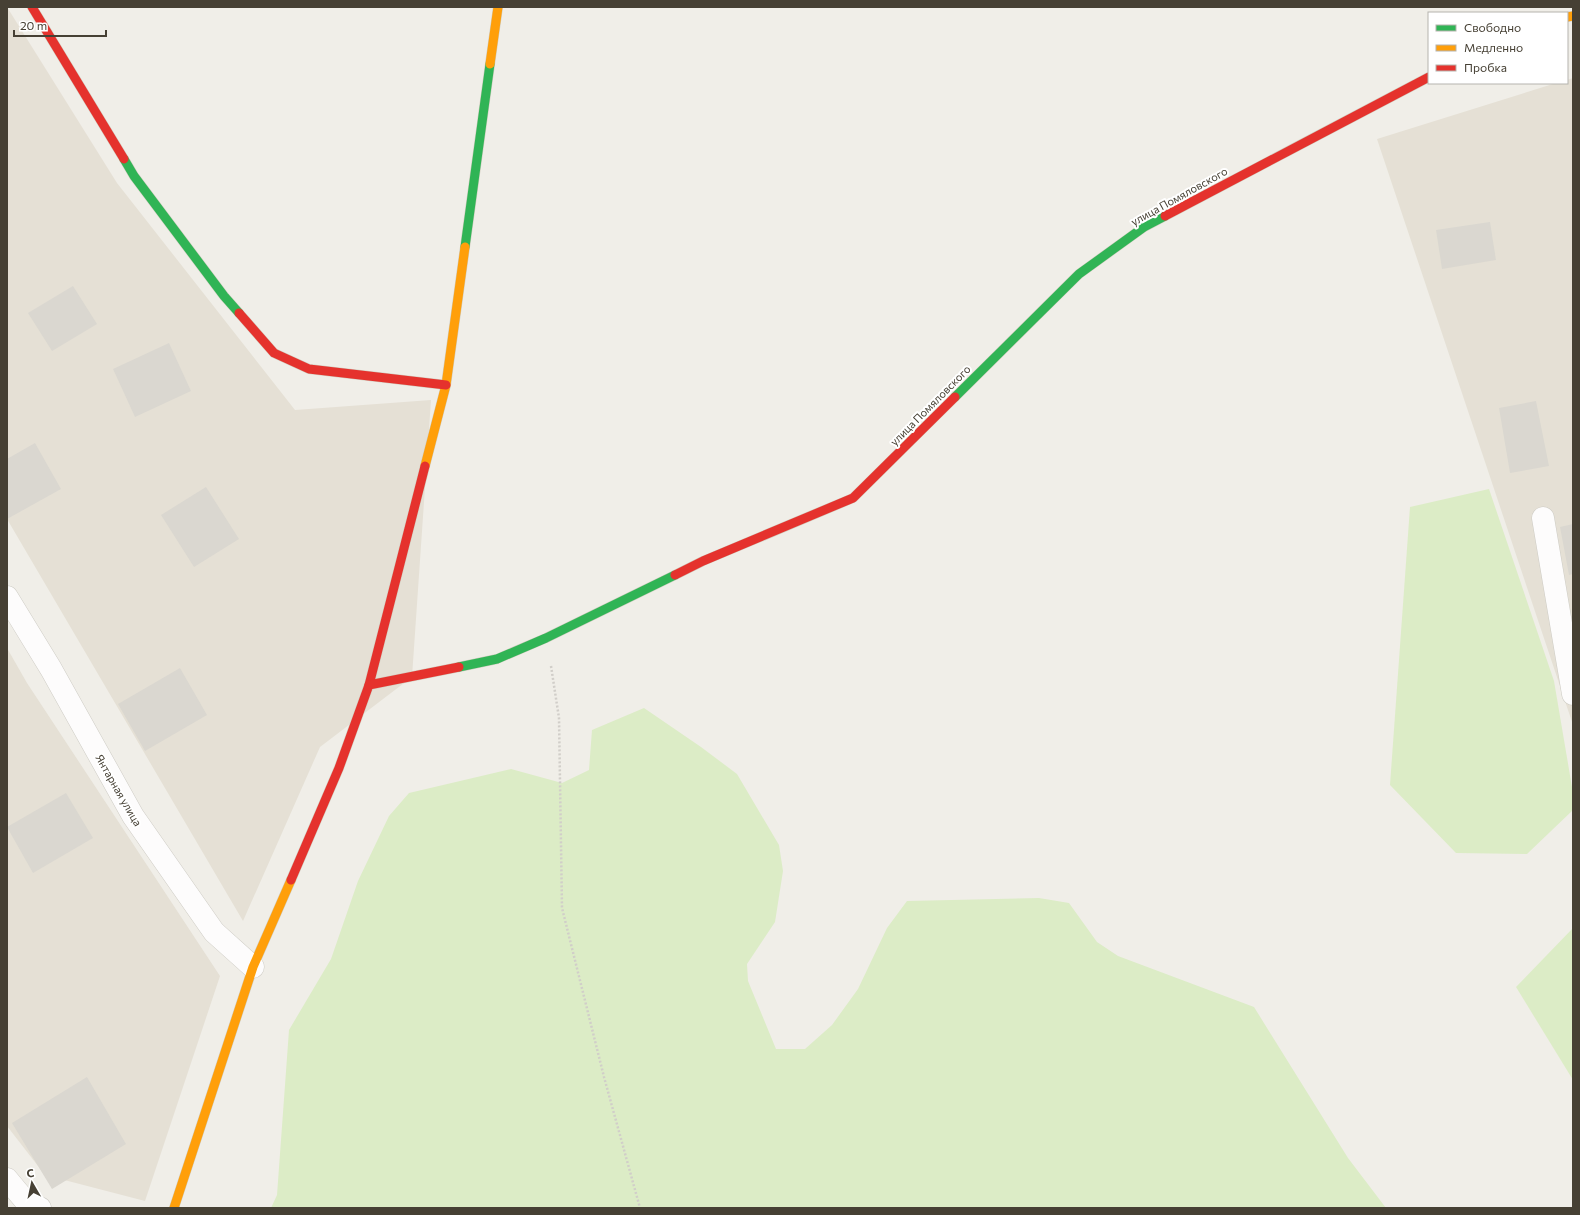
<svg xmlns="http://www.w3.org/2000/svg" width="1580" height="1215" font-family="Commissioner,sans-serif">
<style>
.residential{fill:#e5e0d5}
.green{fill:#dcecc6}
.building{fill:#dad7d0}
.lines{fill:none;stroke-linecap:round;stroke-linejoin:round}
.street-casing{stroke:#ceccc5;stroke-width:23}
.fast-casing{stroke:#d0ccbe;stroke-width:10}
.slow-casing{stroke:#d0ccbe;stroke-width:10}
.jam-casing{stroke:#d0ccbe;stroke-width:10}
.path{stroke:#d1cec9;stroke-width:2.5;stroke-dasharray:2 2;stroke-linecap:butt}
.street{stroke:#fdfcfc;stroke-width:22}
.fast{stroke:#30b455;stroke-width:9}
.slow{stroke:#ff9f0a;stroke-width:9}
.jam{stroke:#e5322d;stroke-width:9}
.labels{text-anchor:middle;dominant-baseline:central;stroke-width:4;stroke-linejoin:round;paint-order:stroke}
.street-label{font-size:11px;fill:#464034;stroke:#fff}
</style>
<rect width="100%" height="100%" fill="#f0eee8"/>
<g class="residential">
<path d="M7 7 117 183 295 410 431 400 412 677 320 747 243 921 7 519Z"/>
<path d="M1573 78V725L1377 139 1556 83H1567V80Z"/>
<path d="M7 648 27 683 220 976 145 1201 45 1175 7 1126Z"/>
</g>
<g class="green">
<path d="M1489 489 1554 681 1573 793V810L1527 854 1456 853 1390 785 1410 507Z"/>
<path d="M644 708 701 747 737 774 779 845 783 871 775 922 747 964 748 981 776 1049H805L832 1025 858 989 887 928 907 901 1039 898 1069 903 1097 942 1118 956 1254 1007 1348 1158 1386 1208H271L277 1195 289 1030 331 959 358 881 389 816 409 793 511 769 562 783 589 770 592 730Z"/>
<path d="M1573 928V1080L1516 987Z"/>
</g>
<g class="building">
<path d="M1490 222 1496 260 1442 269 1436 230Z"/>
<path d="M73 286 97 324 52 351 28 313Z"/>
<path d="M169 343 191 391 135 417 113 369Z"/>
<path d="M1536 401 1549 466 1510 473 1499 408Z"/>
<path d="M35 443 61 489 7 519V459Z"/>
<path d="M206 487 239 539 194 567 161 515Z"/>
<path d="M1573 524V574L1569 575 1560 527Z"/>
<path d="M180 668 207 715 145 751 118 704Z"/>
<path d="M66 793 93 838 33 873 7 827Z"/>
<path d="M87 1077 126 1144 52 1189 12 1123Z"/>
</g>
<g class="lines">
<defs>
<g id="street">
<path d="M1543 518 1573 694"/>
<path d="M7 597 51 669 133 816 214 932 253 967"/>
<path d="M7 1179 27 1203 40 1208"/>
</g>
<g id="fast">
<path d="M124 159 134 176 224 296 239 313"/>
<path d="M465 247 490 64"/>
<path d="M955 397 1079 274 1144 227 1165 216"/>
<path d="M459 667 497 659 546 638 675 575"/>
</g>
<g id="slow">
<path d="M1567 17 1573 16"/>
<path d="M490 64 498 7"/>
<path d="M425 466 446 385 465 247"/>
<path d="M174 1208 253 967 291 880"/>
</g>
<g id="jam">
<path d="M32 7 124 159"/>
<path d="M1165 216 1429 77"/>
<path d="M239 313 274 353 309 369 446 385"/>
<path d="M675 575 703 561 853 498 955 397"/>
<path d="M369 685 425 466"/>
<path d="M291 880 339 768 369 685 459 667"/>
</g>
</defs>
<use href="#street" class="street-casing"/>
<use href="#fast" class="fast-casing"/>
<use href="#slow" class="slow-casing"/>
<use href="#jam" class="jam-casing"/>
<path class="path" d="M551 666 559 718 562 908 604 1077 640 1208"/>
<use href="#street" class="street"/>
<use href="#fast" class="fast"/>
<use href="#slow" class="slow"/>
<use href="#jam" class="jam"/>
</g>
<g class="labels">
<g class="street-label">
<text transform="translate(1179 196) rotate(-29)">улица Помяловского</text>
<text transform="translate(930 405) rotate(-45)">улица Помяловского</text>
<text transform="translate(119 790) rotate(60)">Янтарная улица</text>
</g>
</g>
<rect width="1580" height="1215" fill="none" stroke="#464034" stroke-width="16"/>
<rect x="1428" y="12" width="140" height="72" fill="#ffffff" stroke="#b5b3ae"/>
<rect x="1436" y="25" width="20" height="6" fill="#30b455" stroke="#b5b3ae"/>
<text x="1464" y="32" font-size="12" fill="#464034">Свободно</text>
<rect x="1436" y="45" width="20" height="6" fill="#ff9f0a" stroke="#b5b3ae"/>
<text x="1464" y="52" font-size="12" fill="#464034">Медленно</text>
<rect x="1436" y="65" width="20" height="6" fill="#e5322d" stroke="#b5b3ae"/>
<text x="1464" y="72" font-size="12" fill="#464034">Пробка</text>
<g transform="translate(32 1183) rotate(351)" stroke="#ffffff" stroke-width="3" paint-order="stroke">
<path d="M0-3L7 15L0 10L-7 15Z" fill="#464034"/>
<text y="-6" font-size="11" font-weight="bold" text-anchor="middle" fill="#464034">С</text>
</g>
<path d="M14 30v6h92v-6" fill="none" stroke="#464034" stroke-width="2"/>
<text x="20" y="30" font-size="12" fill="#464034" stroke="#ffffff" stroke-width="3" paint-order="stroke">20 m</text>
</svg>
